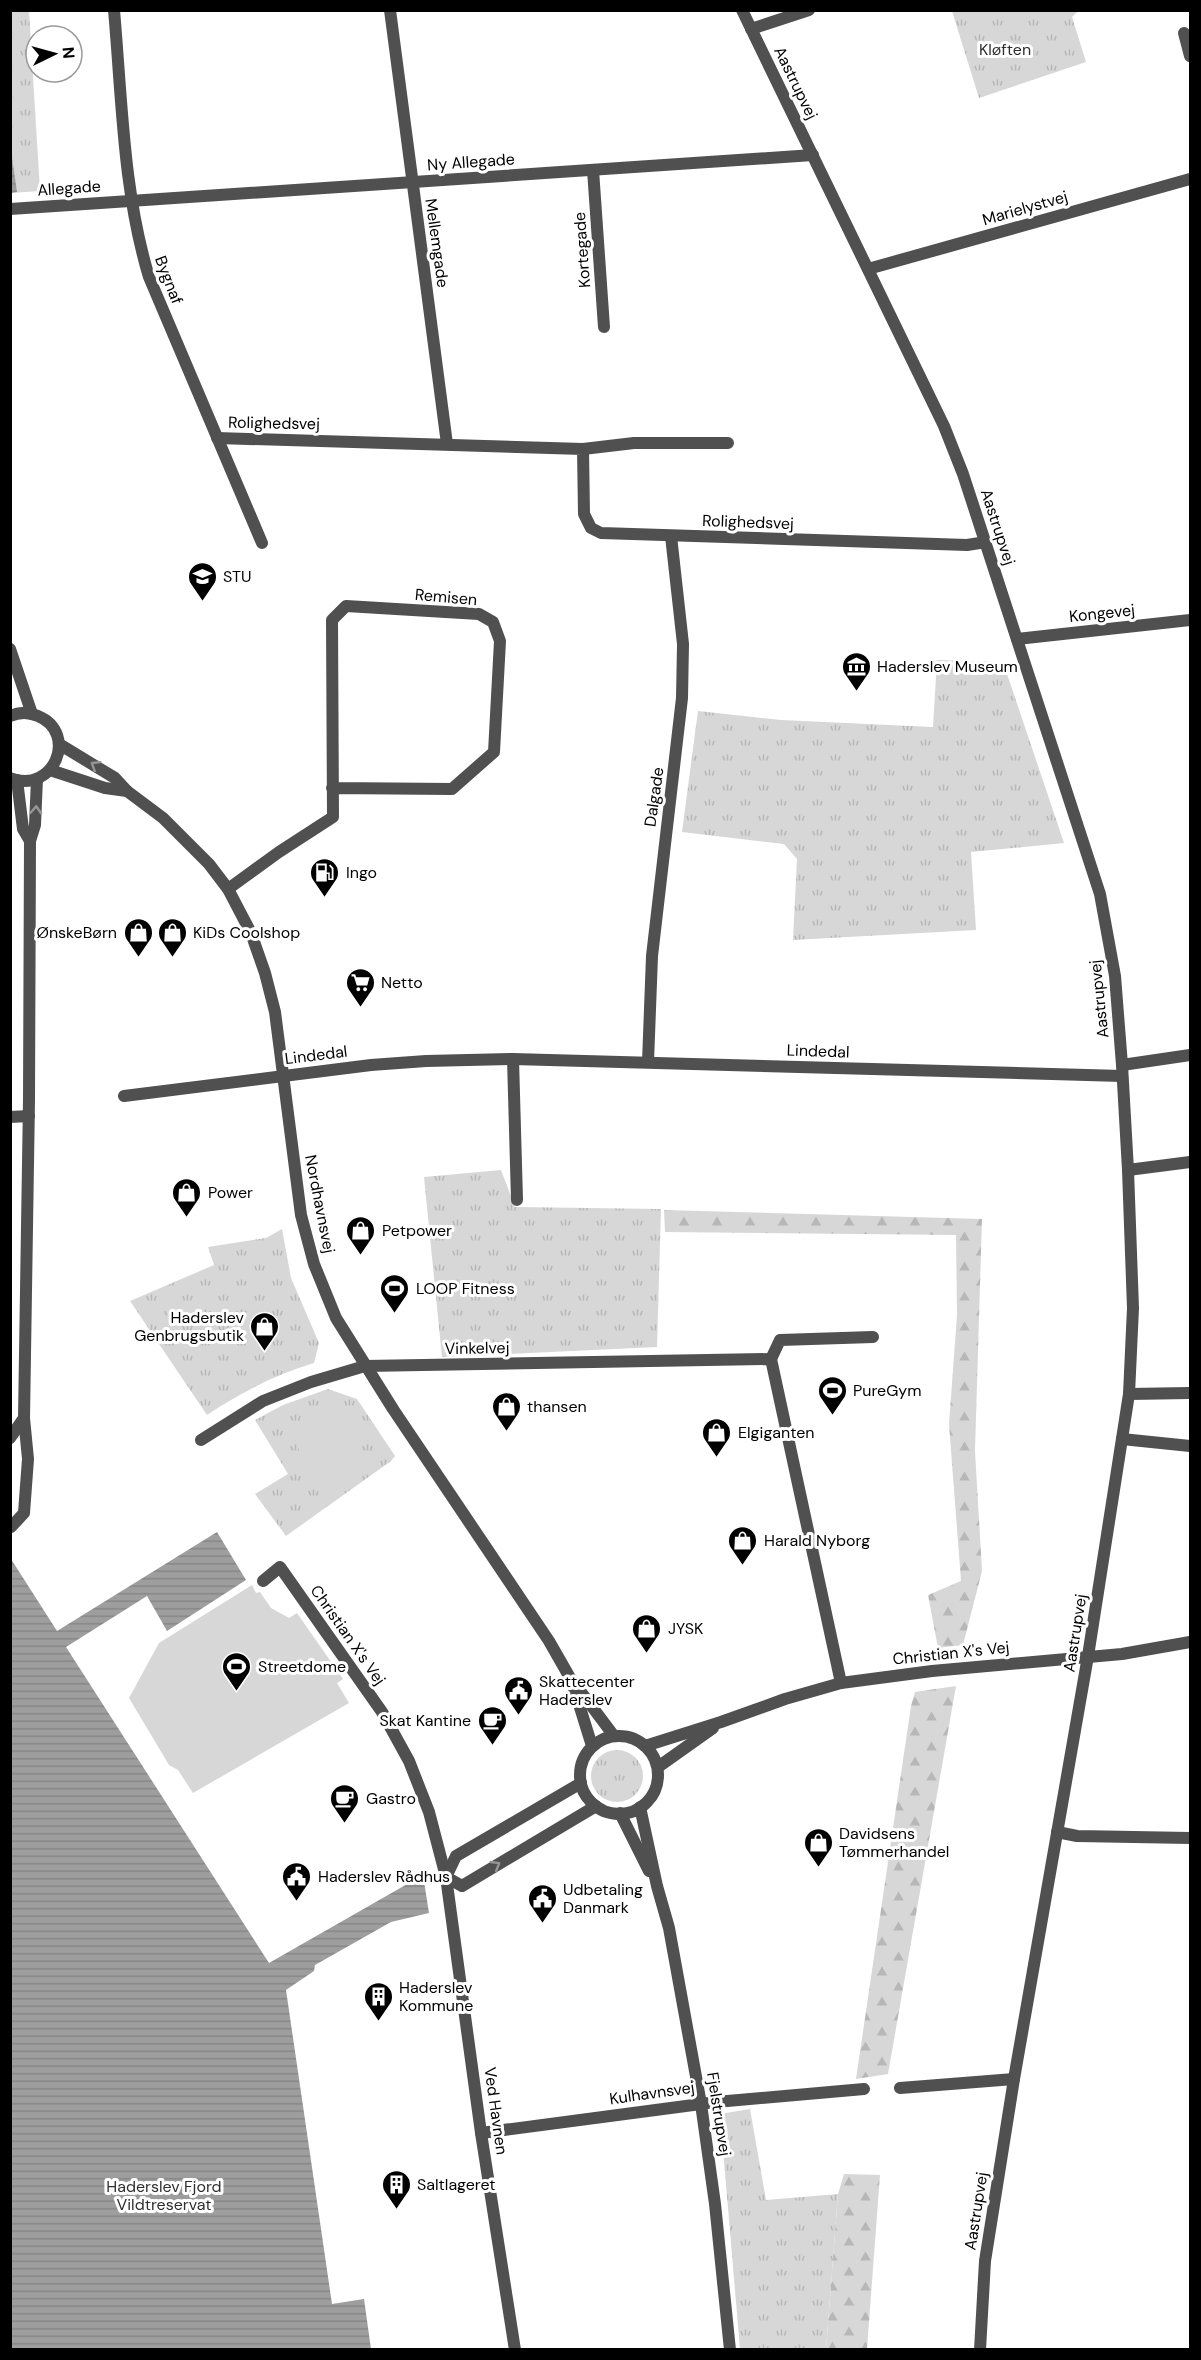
<svg xmlns="http://www.w3.org/2000/svg" width="1201" height="2360" font-family="'DM Sans',sans-serif">
<style>
.grass{fill:url(#grass-tufts)}
.forest{fill:url(#forest-firs)}
.pitch{fill:#d7d7d7}
.water{fill:url(#water-rules)}
.lines{fill:none;stroke-linecap:round;stroke-linejoin:round}
.minor{stroke:#505050;stroke-width:12}
.tertiary{stroke:#505050;stroke-width:12}
.oneway{stroke:#969696}
.labels{text-anchor:middle;dominant-baseline:central;stroke-width:6;stroke-linejoin:round;paint-order:stroke}
.park-label{font-size:16px;fill:#2e2e2e;stroke:#fff}
.street-label{font-size:16px;fill:#000;stroke:#fff}
.poi-label{font-size:16px;fill:#000;stroke:#fff;text-anchor:start}
</style>
<defs>
<pattern id="grass-tufts" width="24" height="20" patternUnits="userSpaceOnUse" patternTransform="scale(1.5)"><rect width="24" height="20" fill="#d7d7d7"/><path d="M3 7l-1-3M5 7V3M7 7l1-3M15 17l-1-3M17 17v-4M19 17l1-3" fill="none" stroke="#b7b7b7"/></pattern>
<pattern id="forest-firs" width="22" height="20" patternUnits="userSpaceOnUse" patternTransform="scale(1.5)"><rect width="22" height="20" fill="#d7d7d7"/><path d="M5 1l3.5 6h-7zM16 11l3.5 6h-7z" fill="#b7b7b7"/></pattern>
<pattern id="water-rules" width="6" height="5" patternUnits="userSpaceOnUse" patternTransform="scale(1.5)"><rect width="6" height="5" fill="#9e9e9e"/><path d="M0 2.5h6" fill="none" stroke="#868686"/></pattern>
</defs>
<rect width="100%" height="100%" fill="#fff"/>
<g class="grass">
<path d="M11 11H29L40 191 11 193Z"/>
<path d="M952 11H1078L1072 17 1086 62 979 98Z"/>
<path d="M937 660 1003 662 1064 843 971 852 976 930 793 940 797 859 784 844 682 832 698 711 781 720 933 727Z"/>
<path d="M501 1170 515 1207 661 1209 657 1347 442 1357 424 1177Z"/>
<path d="M282 1229 291 1278 319 1343 314 1363C276 1374 240 1393 207 1415L130 1301 214 1265 208 1247 266 1238Z"/>
<path d="M328 1389 357 1399 395 1456 391 1461 286 1536 255 1494 288 1474 255 1420 283 1405Z"/>
<circle cx="617" cy="1776" r="26"/>
<path d="M750 2109 766 2200 838 2194 826 2349H740L720 2114Z"/>
</g>
<g class="forest">
<path d="M664 1210 982 1219 975 1451 982 1571 963 1645 938 1648 928 1595 961 1581 949 1424 957 1315 956 1235 665 1232Z"/>
<path d="M956 1686 888 2074 856 2079 911 1706 915 1692Z"/>
<path d="M844 2174 880 2175 867 2349H826L838 2194Z"/>
</g>
<g class="pitch">
<path d="M332 1409C357 1410 358 1448 363 1467 361 1488 323 1500 311 1487 304 1479 296 1440 296 1428 301 1412 317 1412 332 1409Z"/>
<path d="M252 1585 256 1593 260 1592 271 1608 289 1618 297 1613 343 1679 337 1683 349 1703 193 1793 178 1770 169 1765 129 1698 159 1643Z"/>
</g>
<g class="water">
<path d="M11 151 17 192 11 193H10Z"/>
<path d="M217 1532 246 1580 167 1631 147 1596 66 1647 269 1963 423 1875 429 1913 391 1922 315 1965 314 1971 286 1990 332 2304 364 2299 371 2349H11V1559L57 1631Z"/>
</g>
<g class="lines">
<g class="minor">
<path d="M114 10C122 100 123 191 149 277L262 543"/>
<path d="M390 10 447 444"/>
<path d="M751 29 809 10"/>
<path d="M1184 33 1190 56"/>
<path d="M593 170 604 327"/>
<path d="M130 201 813 155"/>
<path d="M868 269 1190 179"/>
<path d="M217 438 583 449 584 514 591 528 601 533 967 545 986 542"/>
<path d="M583 449 634 443H728"/>
<path d="M1017 639 1190 620"/>
<path d="M17 780 23 829 30 841"/>
<path d="M228 889 279 852 333 817 332 620 346 606 479 614 493 622 500 641 494 752 452 789 332 788"/>
<path d="M513 1059 517 1200"/>
<path d="M648 1062 652 956 682 698 683 644 671 536"/>
<path d="M1122 1065 1190 1055"/>
<path d="M124 1096 371 1065 426 1061 513 1059 1122 1076"/>
<path d="M10 1117 29 1116"/>
<path d="M1128 1170 1190 1162"/>
<path d="M771 1359 780 1340 873 1337"/>
<path d="M1129 1394 1190 1393"/>
<path d="M10 1438 24 1418"/>
<path d="M1122 1439 1190 1446"/>
<path d="M201 1440 263 1401 311 1382 365 1366 771 1359 841 1683"/>
<path d="M11 1527 24 1513 28 1459 24 1418 29 1100 30 841 35 825 37 779"/>
<path d="M263 1581 280 1567 382 1712 409 1761 429 1812 446 1877 481 2133 515 2350"/>
<path d="M1057 1832 1077 1836 1190 1838"/>
<path d="M900 2088 1014 2079"/>
<path d="M481 2133 716 2102 864 2089"/>
</g>
<g class="tertiary">
<path d="M742 10 944 426 963 474 1100 894 1115 976 1122 1065 1128 1170 1133 1308 1129 1394 1088 1656 1014 2079 985 2261 980 2350"/>
<path d="M10 209 130 201"/>
<path d="M10 649 32 714"/>
<path d="M10 716C19 712 29 712 38 716 79 733 54 795 10 778"/>
<path d="M59 744 115 778 127 791 163 818 209 864 228 889 251 933 265 973 275 1012 301 1215 314 1264 336 1318 393 1409 549 1641 569 1676 614 1736"/>
<path d="M50 770 105 788 127 791"/>
<path d="M573 1685 592 1746"/>
<circle cx="619" cy="1775" r="39"/>
<path d="M645 1746 721 1722 785 1699 841 1683 932 1671 1122 1654 1190 1642"/>
<path d="M658 1767 713 1728"/>
<path d="M581 1783 456 1856 446 1877 462 1886 596 1806"/>
<path d="M640 1807 657 1886 669 1928 701 2104 715 2204 730 2350"/>
<path d="M620 1813 649 1871"/>
</g>
</g>
<defs><path id="oneway-chevron" d="M-2-3.5L2.5 0L-2 3.5" fill="none" stroke-width="1.6" stroke-linecap="round" stroke-linejoin="round" transform="scale(1.5)"/></defs>
<g class="oneway">
<use href="#oneway-chevron" transform="translate(95 765) rotate(-148)"/>
<use href="#oneway-chevron" transform="translate(36 810) rotate(-87)"/>
<use href="#oneway-chevron" transform="translate(496 1865) rotate(-31)"/>
</g>
<defs>
<symbol id="school-pin" viewBox="-11 -11 22 30"><path d="M0 17L-7.5 6A9.5 9.5 0 1 1 7.5 6Z" fill="#000" stroke="#fff"/><path d="M0-5L7-2L0 1L-7-2ZM-4 1L0 2.5L4 1V4Q0 6-4 4Z" fill="#fff"/></symbol>
<symbol id="museum-pin" viewBox="-11 -11 22 30"><path d="M0 17L-7.5 6A9.5 9.5 0 1 1 7.5 6Z" fill="#000" stroke="#fff"/><path d="M0-6L6-3V-2H-6V-3ZM-5-1h2V3h-2ZM-1-1h2V3h-2ZM3-1h2V3H3ZM-6 4H6V6H-6Z" fill="#fff"/></symbol>
<symbol id="fuel-pin" viewBox="-11 -11 22 30"><path d="M0 17L-7.5 6A9.5 9.5 0 1 1 7.5 6Z" fill="#000" stroke="#fff"/><path d="M-5.5-6h7V0h2V4h1.3V-2.5L3-4.5l.8-.8L6-3V5H2.5V1h-1V6h-7ZM-4.2-4.7v3.2H.2V-4.7Z" fill="#fff"/></symbol>
<symbol id="shop-pin" viewBox="-11 -11 22 30"><path d="M0 17L-7.5 6A9.5 9.5 0 1 1 7.5 6Z" fill="#000" stroke="#fff"/><path d="M-5-2.5h2.3a2.7 3.5 0 0 1 5.4 0H5L5.5 6h-11ZM-1.5-2.5h3a1.5 2.3 0 0 0-3 0Z" fill="#fff"/></symbol>
<symbol id="supermarket-pin" viewBox="-11 -11 22 30"><path d="M0 17L-7.5 6A9.5 9.5 0 1 1 7.5 6Z" fill="#000" stroke="#fff"/><path d="M-6-5.5h2.5l.6 2H6L4.5 2H-2.5L-4.4-4H-6ZM-1.5 3.2a1.3 1.3 0 1 0 .1 0ZM3 3.2a1.3 1.3 0 1 0 .1 0Z" fill="#fff"/></symbol>
<symbol id="stadium-pin" viewBox="-11 -11 22 30"><path d="M0 17L-7.5 6A9.5 9.5 0 1 1 7.5 6Z" fill="#000" stroke="#fff"/><path d="M0-5a6.5 5 0 1 0 0 10a6.5 5 0 1 0 0-10ZM-3.5-1.8h7v3.6h-7Z" fill="#fff"/></symbol>
<symbol id="civic-pin" viewBox="-11 -11 22 30"><path d="M0 17L-7.5 6A9.5 9.5 0 1 1 7.5 6Z" fill="#000" stroke="#fff"/><path d="M-.6-6.5H3V-4.5H.6V-3L4-1V1h2V6H-6V1h2V-1L-.6-3ZM-1.2 2.5V6h2.4V2.5Z" fill="#fff"/></symbol>
<symbol id="cafe-pin" viewBox="-11 -11 22 30"><path d="M0 17L-7.5 6A9.5 9.5 0 1 1 7.5 6Z" fill="#000" stroke="#fff"/><path d="M-5.5-4.5H6V0H3Q3 3.5 0 3.5H-2.5Q-5.5 3.5-5.5 0ZM3-3.2v2h1.7v-2ZM-6 4.5H4V6H-6Z" fill="#fff"/></symbol>
<symbol id="building-pin" viewBox="-11 -11 22 30"><path d="M0 17L-7.5 6A9.5 9.5 0 1 1 7.5 6Z" fill="#000" stroke="#fff"/><path d="M-4-6H4V6H1V3H-1V6H-4ZM-2.5-4.3h1.7v1.8h-1.7ZM.8-4.3h1.7v1.8H.8ZM-2.5-1h1.7V.8h-1.7ZM.8-1h1.7V.8H.8Z" fill="#fff"/></symbol>
</defs>
<g fill-rule="evenodd">
<use href="#school-pin" x="186" y="560" width="33" height="45"/>
<use href="#museum-pin" x="840" y="650" width="33" height="45"/>
<use href="#fuel-pin" x="308" y="856" width="33" height="45"/>
<use href="#shop-pin" x="122" y="916" width="33" height="45"/>
<use href="#shop-pin" x="156" y="916" width="33" height="45"/>
<use href="#supermarket-pin" x="344" y="966" width="33" height="45"/>
<use href="#shop-pin" x="170" y="1176" width="33" height="45"/>
<use href="#shop-pin" x="344" y="1214" width="33" height="45"/>
<use href="#stadium-pin" x="378" y="1272" width="33" height="45"/>
<use href="#shop-pin" x="248" y="1310" width="33" height="45"/>
<use href="#stadium-pin" x="816" y="1374" width="33" height="45"/>
<use href="#shop-pin" x="490" y="1390" width="33" height="45"/>
<use href="#shop-pin" x="700" y="1416" width="33" height="45"/>
<use href="#shop-pin" x="726" y="1524" width="33" height="45"/>
<use href="#shop-pin" x="630" y="1612" width="33" height="45"/>
<use href="#stadium-pin" x="220" y="1650" width="33" height="45"/>
<use href="#civic-pin" x="502" y="1674" width="33" height="45"/>
<use href="#cafe-pin" x="476" y="1704" width="33" height="45"/>
<use href="#cafe-pin" x="328" y="1782" width="33" height="45"/>
<use href="#shop-pin" x="802" y="1826" width="33" height="45"/>
<use href="#civic-pin" x="280" y="1860" width="33" height="45"/>
<use href="#civic-pin" x="526" y="1882" width="33" height="45"/>
<use href="#building-pin" x="362" y="1980" width="33" height="45"/>
<use href="#building-pin" x="380" y="2168" width="33" height="45"/>
</g>
<g class="labels">
<g class="park-label">
<text x="1005" y="49">Kløften</text>
<text x="164" y="2186">Haderslev Fjord<tspan x="164" dy="18">Vildtreservat</tspan></text>
</g>
<g class="street-label">
<text transform="translate(796 83) rotate(64)">Aastrupvej</text>
<text transform="translate(471 162) rotate(-4)">Ny Allegade</text>
<text transform="translate(69 188) rotate(-4)">Allegade</text>
<text transform="translate(1025 208) rotate(-16)">Marielystvej</text>
<text transform="translate(437 243) rotate(82)">Mellemgade</text>
<text transform="translate(582 250) rotate(-94)">Kortegade</text>
<text transform="translate(169 280) rotate(69)">Bygnaf</text>
<text transform="translate(274 423) rotate(1)">Rolighedsvej</text>
<text transform="translate(748 522) rotate(2)">Rolighedsvej</text>
<text transform="translate(998 527) rotate(72)">Aastrupvej</text>
<text transform="translate(446 597) rotate(5)">Remisen</text>
<text transform="translate(1102 613) rotate(-6)">Kongevej</text>
<text transform="translate(654 797) rotate(-82)">Dalgade</text>
<text transform="translate(1099 999) rotate(-96)">Aastrupvej</text>
<text transform="translate(818 1051) rotate(2)">Lindedal</text>
<text transform="translate(316 1055) rotate(-7)">Lindedal</text>
<text transform="translate(320 1204) rotate(79)">Nordhavnsvej</text>
<text transform="translate(477 1348) rotate(-1)">Vinkelvej</text>
<text transform="translate(1075 1633) rotate(-81)">Aastrupvej</text>
<text transform="translate(348 1635) rotate(55)">Christian X's Vej</text>
<text transform="translate(951 1653) rotate(-6)">Christian X's Vej</text>
<text transform="translate(652 2093) rotate(-8)">Kulhavnsvej</text>
<text transform="translate(496 2111) rotate(82)">Ved Havnen</text>
<text transform="translate(719 2114) rotate(81)">Fjelstrupvej</text>
<text transform="translate(976 2211) rotate(-81)">Aastrupvej</text>
</g>
<g class="poi-label">
<text x="223" y="576">STU</text>
<text x="877" y="666">Haderslev Museum</text>
<text x="346" y="872">Ingo</text>
<text x="117" y="932" text-anchor="end">ØnskeBørn</text>
<text x="193" y="932">KiDs Coolshop</text>
<text x="381" y="982">Netto</text>
<text x="208" y="1192">Power</text>
<text x="382" y="1230">Petpower</text>
<text x="416" y="1288">LOOP Fitness</text>
<text x="244" y="1317" text-anchor="end">Haderslev<tspan x="244" dy="18">Genbrugsbutik</tspan></text>
<text x="853" y="1390">PureGym</text>
<text x="527" y="1406">thansen</text>
<text x="738" y="1432">Elgiganten</text>
<text x="764" y="1540">Harald Nyborg</text>
<text x="668" y="1628">JYSK</text>
<text x="258" y="1666">Streetdome</text>
<text x="539" y="1681">Skattecenter<tspan x="539" dy="18">Haderslev</tspan></text>
<text x="471" y="1720" text-anchor="end">Skat Kantine</text>
<text x="366" y="1798">Gastro</text>
<text x="839" y="1833">Davidsens<tspan x="839" dy="18">Tømmerhandel</tspan></text>
<text x="318" y="1876">Haderslev Rådhus</text>
<text x="563" y="1889">Udbetaling<tspan x="563" dy="18">Danmark</tspan></text>
<text x="399" y="1987">Haderslev<tspan x="399" dy="18">Kommune</tspan></text>
<text x="417" y="2184">Saltlageret</text>
</g>
</g>
<rect width="1201" height="2360" fill="none" stroke="#000000" stroke-width="24"/>
<g transform="translate(54 54) rotate(85)"><circle r="28" fill="#ffffff" stroke="#999999" stroke-width="1.5"/>
<path d="M0-4.5L10 22L0 15L-10 22Z" fill="#000000"/>
<text y="-9" font-size="16" font-weight="bold" text-anchor="middle" fill="#000000">N</text>
</g>
</svg>
